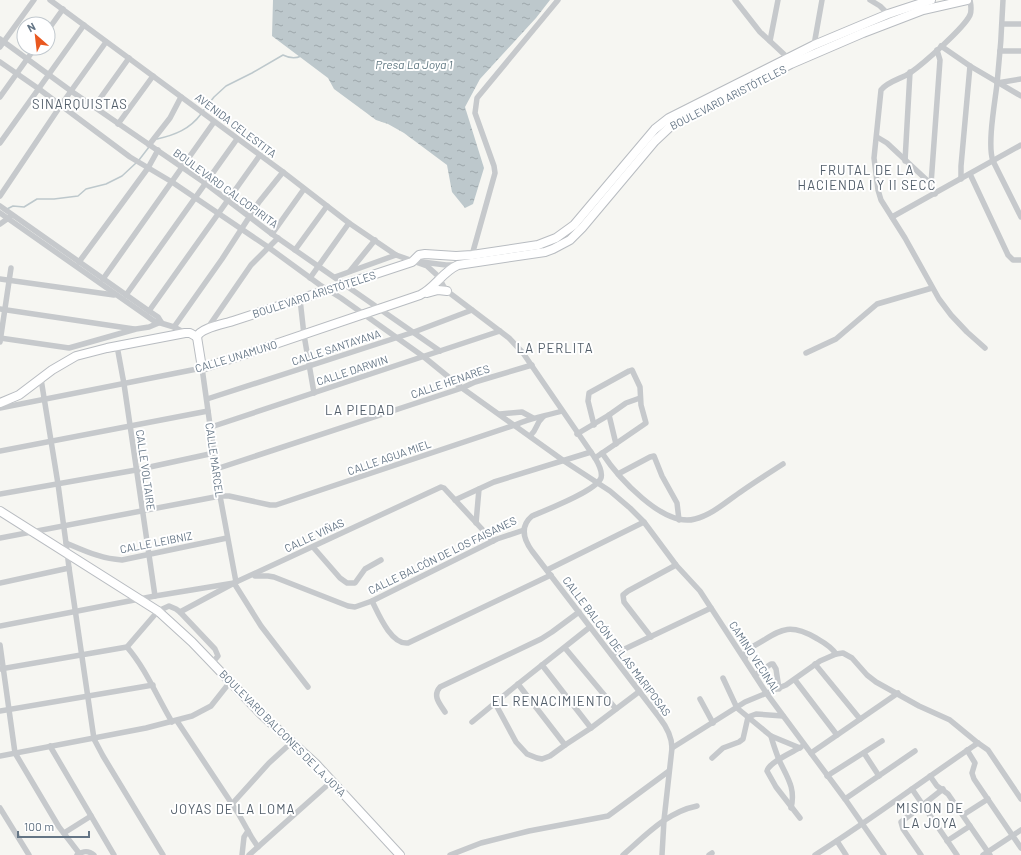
<svg xmlns="http://www.w3.org/2000/svg" width="1021" height="855" font-family="Barlow,sans-serif">
<style>
.water{fill:url(#water-ripples)}
.lines{fill:none;stroke-linecap:round;stroke-linejoin:round}
.stream{stroke:#bdc8cc;stroke-width:1.5}
.secondary-casing{stroke:#b8bcc1;stroke-width:10}
.street{stroke:#c6c9cc;stroke-width:5.5}
.secondary{stroke:#fff;stroke-width:8}
.labels{text-anchor:middle;dominant-baseline:central;stroke-width:4;stroke-linejoin:round;paint-order:stroke}
.street-label{font-size:11px;fill:#647585;stroke:#fff}
.water-label{font-size:12px;font-style:italic;fill:#5f7781;stroke:#fff}
.quarter-label{font-size:13px;letter-spacing:1px;fill:#525e6a;stroke:#fff}
</style>
<defs>
<pattern id="water-ripples" width="26" height="14" patternUnits="userSpaceOnUse"><rect width="26" height="14" fill="#bdc8cc"/><path d="M2 4q2-2 4 0t4 0M15 11q2-2 4 0t4 0" fill="none" stroke="#9da7ab"/></pattern>
</defs>
<rect width="100%" height="100%" fill="#f6f6f2"/>
<path class="water" d="M273 0H550L536 18 480 79 465 107 484 168 473 204 465 208 452 192 447 165 404 133 388 124 376 120 334 89 328 78 272 36Z"/>
<g class="lines">
<g class="stream">
<path d="M203 111 214 97 226 86 252 73 283 55C289 58 295 59 301 56"/>
<path d="M157 139C175 135 190 129 201 114"/>
<path d="M139 160 149 147"/>
<path d="M7 209 13 206 24 207 37 199H54L78 196 86 189 106 184 122 176 136 163"/>
</g>
<defs>
<g id="secondary">
<path d="M427 293 438 290 447 291"/>
<path d="M197 337 202 368 240 356 420 295C435 288 442 272 458 265L545 252 553 249 570 240 582 228 655 141 672 125 791 64 863 33 923 10 967 0"/>
<path d="M197 337C200 328 224 324 233 321L412 262 419 255 425 254 456 256 472 255 538 245 556 238 574 225 655 129 669 118 814 45 888 14 931 0"/>
<path d="M0 403 19 395 52 370 76 356 107 348 185 333H190L197 337"/>
<path d="M0 511 158 611 192 642 261 714 316 764 400 855"/>
</g>
</defs>
<use href="#secondary" class="secondary-casing"/>
<g class="street">
<path d="M50 0 283 172 349 223 396 255 427 266 438 276 444 287 447 291 509 338 523 353 595 458C598 463 603 471 601 478 596 491 546 510 532 516 519 527 524 540 532 551L659 717C666 726 672 736 672 748L664 820 662 855"/>
<path d="M735 0 760 32 788 58"/>
<path d="M870 0 880 6 894 20"/>
<path d="M970 0C971 5 972 10 970 15 964 28 923 64 910 73 901 79 888 81 881 90L874 158 878 190 881 200 905 238 939 299 951 315 967 332 985 348"/>
<path d="M1003 0C1002 28 1000 56 997 84 995 102 987 145 993 161L1021 217"/>
<path d="M1002 24H1021"/>
<path d="M48 30 63 9"/>
<path d="M0 39 71 91 205 183 272 234 440 351"/>
<path d="M770 41 778 0"/>
<path d="M814 45 822 0"/>
<path d="M941 46 970 66 1021 96"/>
<path d="M0 47 34 0"/>
<path d="M1000 51H1021"/>
<path d="M0 62 39 89 130 157 172 182 268 247 320 285 341 298 424 357 462 388 564 461 610 491 630 508 644 522 676 565 700 591 767 694 845 799 884 855"/>
<path d="M997 83 1021 79"/>
<path d="M0 97 35 48"/>
<path d="M94 107 129 58"/>
<path d="M118 124 153 76"/>
<path d="M877 137 887 143 931 184"/>
<path d="M0 143 84 25"/>
<path d="M149 145 170 118 181 97"/>
<path d="M905 161 910 72"/>
<path d="M970 174 1008 255 1013 260H1021"/>
<path d="M961 179V166L970 66"/>
<path d="M935 194 931 184 940 60 937 50"/>
<path d="M0 196 61 105 106 42"/>
<path d="M0 206 149 311 158 317 161 322"/>
<path d="M0 213 154 321 174 327 185 333"/>
<path d="M892 217 1021 145"/>
<path d="M0 224 10 217"/>
<path d="M272 234 304 189"/>
<path d="M295 250 327 206"/>
<path d="M472 255 495 173 494 166 475 113 477 98 558 0"/>
<path d="M79 262 148 168 158 150"/>
<path d="M422 262 446 265H457"/>
<path d="M350 271 375 240"/>
<path d="M335 277 396 255"/>
<path d="M310 278 349 223"/>
<path d="M0 279 114 295"/>
<path d="M103 279 214 122"/>
<path d="M126 295 237 139"/>
<path d="M300 299 304 335 314 393"/>
<path d="M0 309 134 329"/>
<path d="M149 311 260 155"/>
<path d="M209 326 251 265 278 238"/>
<path d="M174 327 222 259 259 202 283 172"/>
<path d="M0 338 69 348 136 329 149 327 161 322"/>
<path d="M0 342 11 268"/>
<path d="M117 346 124 384 155 596"/>
<path d="M806 353 836 339 877 304 932 288"/>
<path d="M41 379 58 484 66 543"/>
<path d="M207 399 414 332 472 310"/>
<path d="M0 408 202 368 220 496 236 582"/>
<path d="M500 414 522 412 533 418"/>
<path d="M609 415 616 444"/>
<path d="M594 425 588 401 589 393 629 371 632 370 640 387 641 405 646 423 595 458"/>
<path d="M211 427 500 331"/>
<path d="M577 434 609 415 626 403 640 398"/>
<path d="M530 436C538 429 535 424 543 417"/>
<path d="M0 451 208 411"/>
<path d="M602 453C617 476 663 528 695 519 712 515 727 501 742 491 755 482 769 473 783 464"/>
<path d="M216 469 462 388 475 382 532 365"/>
<path d="M618 474 650 457 654 456 662 476 677 503 679 520"/>
<path d="M0 494 136 470 214 453"/>
<path d="M455 500 494 482 591 452"/>
<path d="M476 523 479 489"/>
<path d="M0 538 220 496H229L270 505H276L515 425C530 418 546 416 562 411"/>
<path d="M313 547 340 578 347 583H355L365 569 381 560"/>
<path d="M69 568 94 739 103 756 163 855"/>
<path d="M547 570 644 522"/>
<path d="M255 576H268L274 577 348 606 355 607 372 601 497 539 524 530"/>
<path d="M0 583 69 568 66 543C85 551 102 559 122 560L227 538"/>
<path d="M372 601C378 613 391 645 408 643L551 575"/>
<path d="M180 612 236 582 441 487 444 488 493 541"/>
<path d="M0 626 155 596 234 583 261 626 308 687"/>
<path d="M651 637 624 602 623 595 628 591 676 565"/>
<path d="M0 645 15 753 59 827 79 853"/>
<path d="M127 647C146 669 157 697 172 722"/>
<path d="M565 648 616 709"/>
<path d="M612 655 711 608"/>
<path d="M745 659 746 651 748 649C777 635 783 619 816 638 823 642 831 646 836 654"/>
<path d="M815 664 860 719"/>
<path d="M542 665 591 728"/>
<path d="M0 669 127 647 158 611 169 606 176 609 180 612 215 649 218 656 212 663"/>
<path d="M755 675 771 664H773L776 669 779 689"/>
<path d="M723 678 737 708 771 736 800 748"/>
<path d="M795 680 837 735"/>
<path d="M518 684 565 745"/>
<path d="M700 699 713 723"/>
<path d="M495 703 516 742 527 754 537 758 542 759 550 756 565 745 591 728 640 691"/>
<path d="M0 711 153 685"/>
<path d="M445 712C440 704 432 696 440 687L541 639 552 632 579 612"/>
<path d="M177 721 238 813 252 838 258 847"/>
<path d="M472 722 518 684 590 627"/>
<path d="M771 736C773 744 776 752 779 760 787 777 796 788 791 808"/>
<path d="M50 746 114 855"/>
<path d="M672 748 745 702 786 685 820 661 836 654 843 653 852 658 867 675 876 682 919 706 950 720 978 743 988 750 1021 799"/>
<path d="M967 750 975 763 972 773 974 779 1021 848"/>
<path d="M811 753 898 693"/>
<path d="M864 753 879 776"/>
<path d="M0 756 146 728 192 716 211 706 230 682"/>
<path d="M712 758 723 748 739 742 743 739 748 717 756 714 783 716"/>
<path d="M827 776 882 741"/>
<path d="M930 776 937 786 948 794 990 855"/>
<path d="M912 789 957 855"/>
<path d="M845 799 915 751"/>
<path d="M232 804 269 763 292 742"/>
<path d="M0 808 29 855"/>
<path d="M963 815 988 799"/>
<path d="M800 818 776 787 767 771C769 762 793 752 801 747"/>
<path d="M64 833 91 816"/>
<path d="M837 841 846 855"/>
<path d="M947 841 970 826"/>
<path d="M77 855C83 851 88 850 94 855"/>
<path d="M242 855 244 837 248 831"/>
<path d="M249 855 332 781"/>
<path d="M450 855 481 843 529 831 608 816 669 771"/>
<path d="M623 855C646 835 667 812 697 806"/>
<path d="M709 855 712 853"/>
<path d="M815 855C871 820 923 780 978 743"/>
<path d="M921 855 903 829 901 822 943 789"/>
<path d="M983 855 1021 830"/>
</g>
<use href="#secondary" class="secondary"/>
</g>
<g class="labels">
<g class="street-label">
<text transform="translate(728 97) rotate(-27)">BOULEVARD ARISTÓTELES</text>
<text transform="translate(236 125) rotate(37)">AVENIDA CELESTITA</text>
<text transform="translate(226 188) rotate(36)">BOULEVARD CALCOPIRITA</text>
<text transform="translate(314 294) rotate(-18)">BOULEVARD ARISTÓTELES</text>
<text transform="translate(336 347) rotate(-18)">CALLE SANTAYANA</text>
<text transform="translate(236 356) rotate(-17)">CALLE UNAMUNO</text>
<text transform="translate(352 370) rotate(-18)">CALLE DARWIN</text>
<text transform="translate(450 381) rotate(-19)">CALLE HENARES</text>
<text transform="translate(389 457) rotate(-19)">CALLE AGUA MIEL</text>
<text transform="translate(215 460) rotate(82)">CALLE MARCEL</text>
<text transform="translate(146 470) rotate(82)">CALLE VOLTAIRE</text>
<text transform="translate(314 535) rotate(-25)">CALLE VIÑAS</text>
<text transform="translate(156 542) rotate(-11)">CALLE LEIBNIZ</text>
<text transform="translate(442 555) rotate(-26)">CALLE BALCÓN DE LOS FAISANES</text>
<text transform="translate(617 646) rotate(53)">CALLE BALCÓN DE LAS MARIPOSAS</text>
<text transform="translate(755 657) rotate(57)">CAMINO VECINAL</text>
<text transform="translate(283 733) rotate(45)">BOULEVARD BALCONES DE LA JOYA</text>
</g>
<g class="water-label">
<text x="414" y="64">Presa La Joya 1</text>
</g>
<g class="quarter-label">
<text x="80" y="104">SINARQUISTAS</text>
<text x="867" y="170">FRUTAL DE LA<tspan x="867" dy="15">HACIENDA I Y II SECC</tspan></text>
<text x="555" y="348">LA PERLITA</text>
<text x="360" y="410">LA PIEDAD</text>
<text x="552" y="701">EL RENACIMIENTO</text>
<text x="930" y="808">MISION DE<tspan x="930" dy="15">LA JOYA</tspan></text>
<text x="233" y="809">JOYAS DE LA LOMA</text>
</g>
</g>
<g transform="translate(36 36) rotate(332)"><circle r="19" fill="#ffffff" stroke="#c1c8ce"/>
<path d="M0-3L7 15L0 10L-7 15Z" fill="#e95820"/>
<text y="-6" font-size="11" font-weight="bold" text-anchor="middle" fill="#647585">N</text>
</g>
<path d="M18 831v6h71v-6" fill="none" stroke="#647585" stroke-width="2"/>
<text x="24" y="831" font-size="12" fill="#647585" stroke="#ffffff" stroke-width="3" paint-order="stroke">100 m</text>
</svg>
